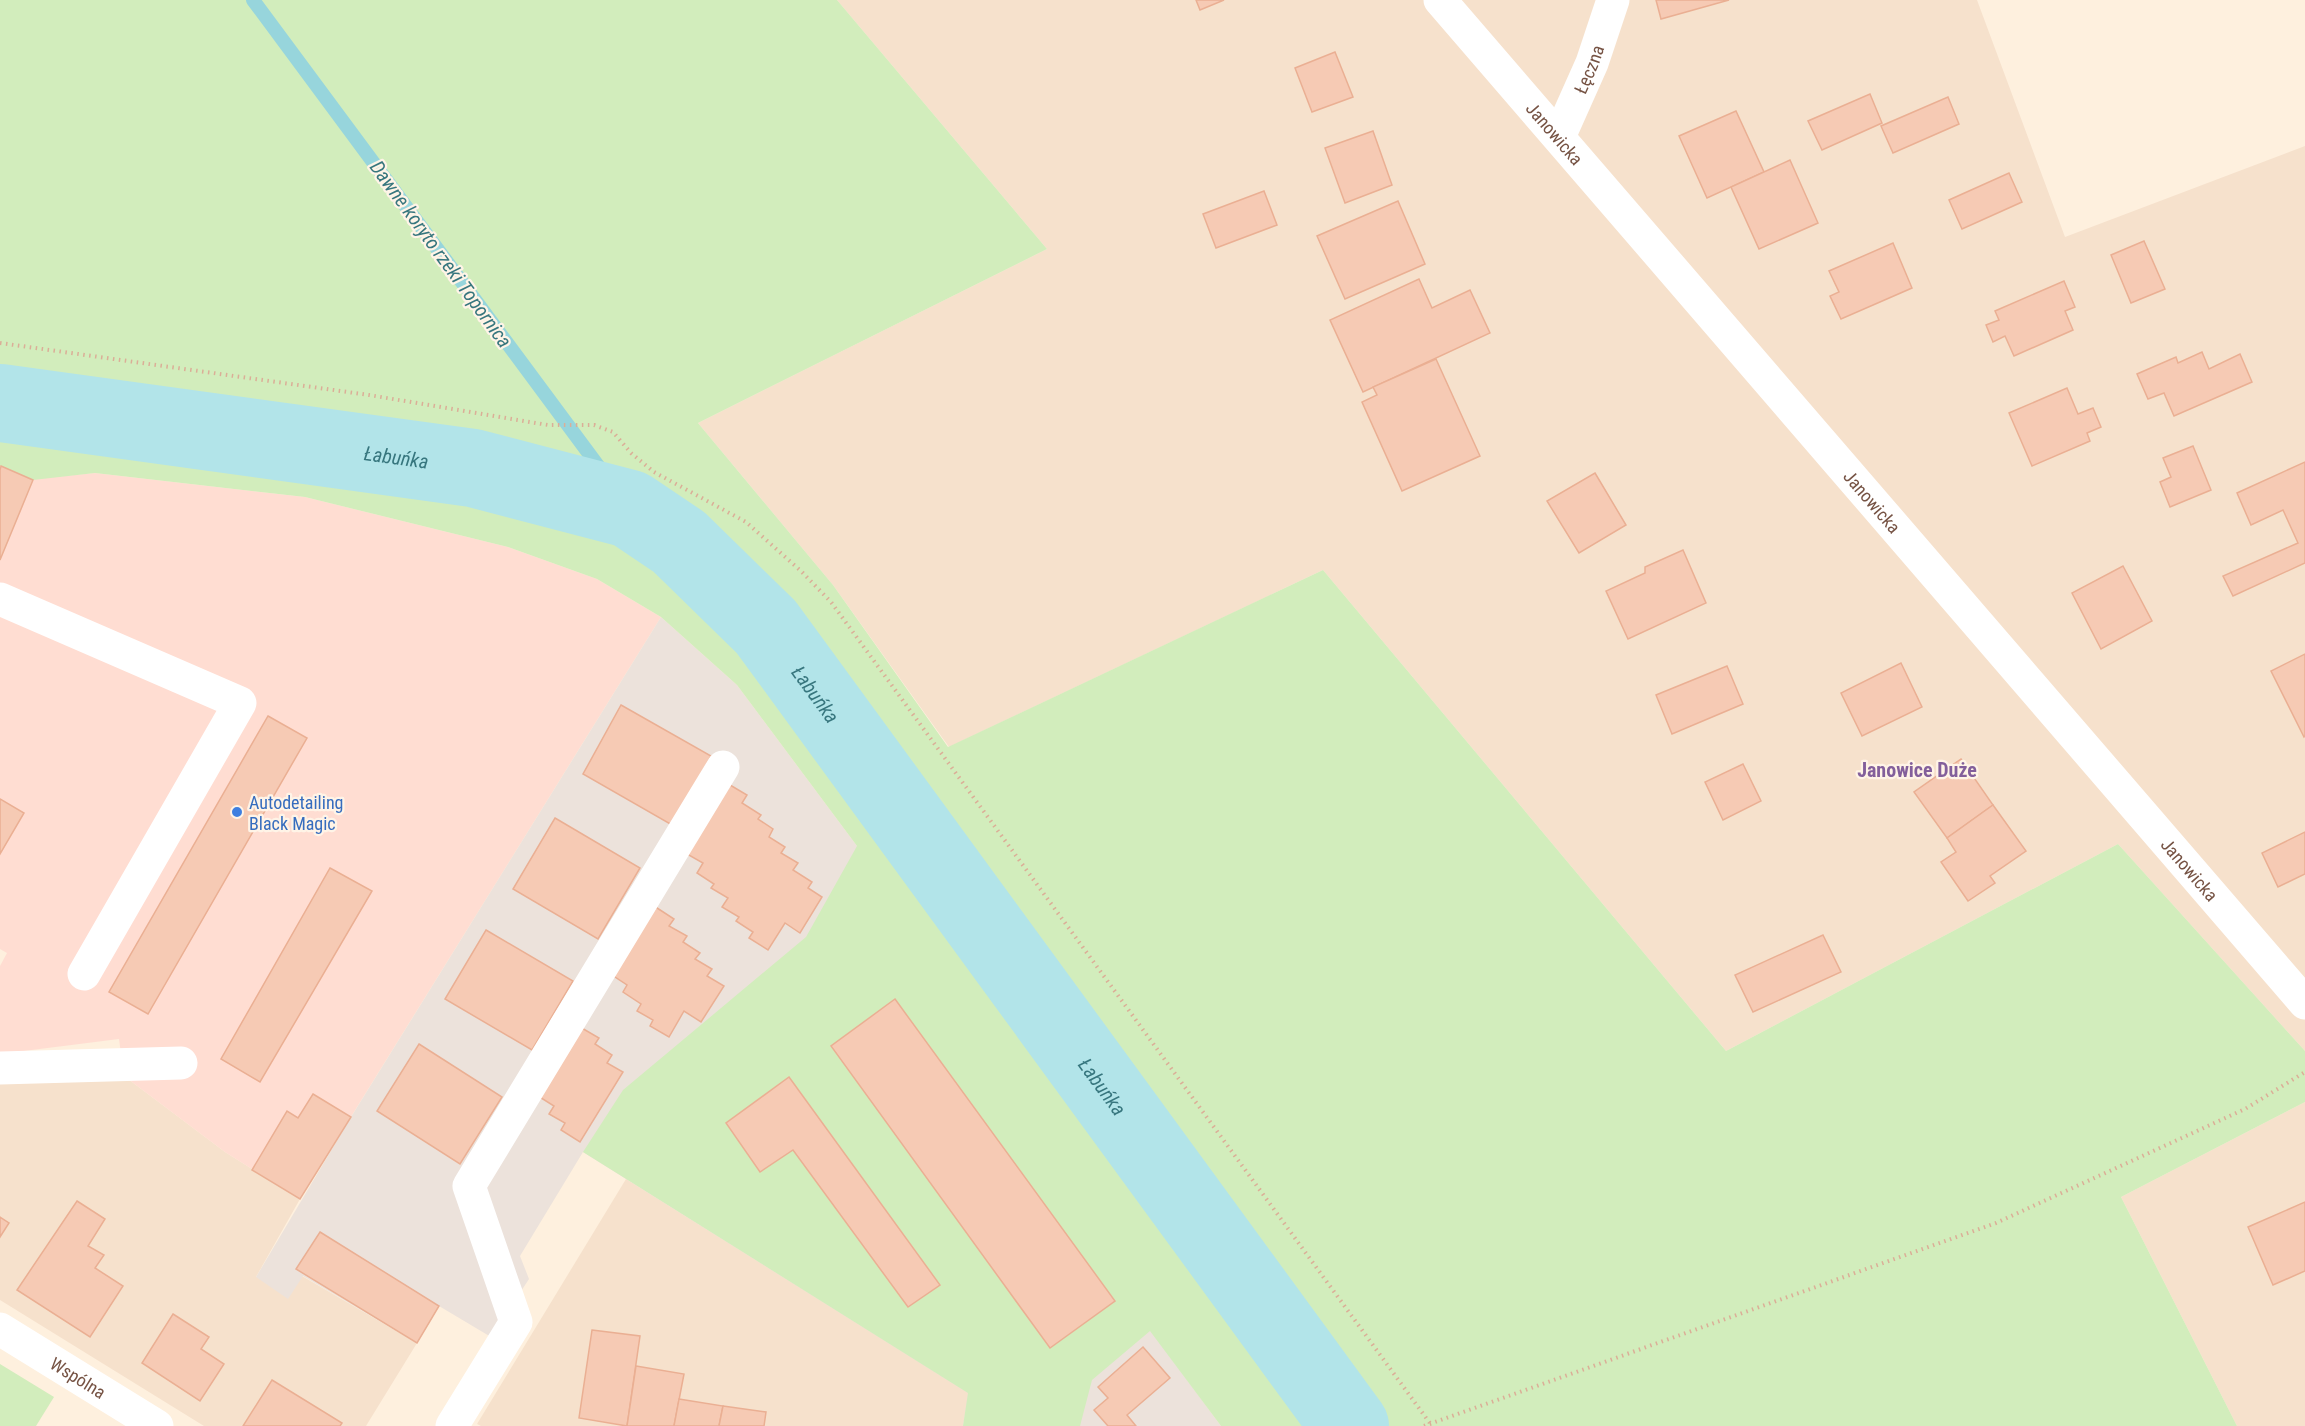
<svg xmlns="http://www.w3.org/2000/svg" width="2305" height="1426" font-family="'Roboto Condensed',sans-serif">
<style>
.residential{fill:#f6e1cc}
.commercial{fill:#ffddd2}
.industrial{fill:#ece2db}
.green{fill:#d2edbc}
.water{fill:#b2e4e9;stroke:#97d5dc;stroke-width:1.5}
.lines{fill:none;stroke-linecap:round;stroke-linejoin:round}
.stream{stroke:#97d5dc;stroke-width:14}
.river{stroke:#b2e4e9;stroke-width:78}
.building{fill:#f6cab4;stroke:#eaaf93;stroke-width:1.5}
.path{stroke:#dbae97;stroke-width:4;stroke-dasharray:1.5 4.5;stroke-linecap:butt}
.minor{stroke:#fff;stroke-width:33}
.shop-dot{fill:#3f7fe0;stroke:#fff4e7;stroke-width:2}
.labels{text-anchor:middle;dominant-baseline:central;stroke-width:4.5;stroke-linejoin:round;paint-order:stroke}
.street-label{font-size:18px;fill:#765344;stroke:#fff4e7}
.shop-label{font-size:18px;fill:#366cbe;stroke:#fff4e7;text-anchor:start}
.water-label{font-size:20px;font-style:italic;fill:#37767e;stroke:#fff4e7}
.neighbourhood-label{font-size:20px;font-weight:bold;fill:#835f9b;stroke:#fff4e7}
</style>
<rect width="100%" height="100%" fill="#fef0de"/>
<g class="residential">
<path d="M837 0H1977L2065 237 2305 146V1051L2118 844 1726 1051 1323 570 949 747 833 585 698 423 1047 249Z"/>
<path d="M124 1076 225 1152 300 1199 256 1277 302 1276 417 1343 366 1426H204L0 1300V1081Z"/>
<path d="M2305 1102V1426H2237L2121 1197Z"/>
<path d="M626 1179 969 1393 963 1426H481L477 1424Z"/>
</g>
<path class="commercial" d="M0 466 33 479 95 473 305 497 508 547 597 579 661 617 300 1199 225 1152 124 1076 119 1039 0 1054V966L7 953 0 949Z"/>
<path class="industrial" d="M661 617 737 685 857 846 1151 1331 1221 1426H963L968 1393 583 1152 520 1256 529 1279 491 1337 439 1306 417 1343 303 1276 288 1299 256 1277 351 1117Z"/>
<g class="green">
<path d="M0 0H837L1047 249 698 423 833 585 948 747 1323 570 1726 1051 2118 844 2305 1051V1102L2121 1197 2237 1426H1221L1150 1331 1092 1380 1080 1426H963L968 1393 583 1152 623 1090 806 937 857 846 737 685 661 617 597 579 508 547 305 497 95 473 33 480 0 466Z"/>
<path d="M0 1364 54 1397 36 1426H0Z"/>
</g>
<path class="water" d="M1343 1373 1385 1426H1325L1307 1402Z"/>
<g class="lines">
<path class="stream" d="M253 0 630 509"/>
<path class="river" id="s1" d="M0 403 473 468 630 509 679 542 766 627 1350 1426"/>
</g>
<g class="building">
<path d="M1196 0H1224L1200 10Z"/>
<path d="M1656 0H1729L1661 19Z"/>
<path d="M1335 52 1353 97 1312 112 1295 68Z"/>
<path d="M1870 94 1882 123 1822 150 1808 121Z"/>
<path d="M1948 97 1959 124 1893 153 1881 126Z"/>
<path d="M1736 111 1764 172 1707 198 1679 136Z"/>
<path d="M1373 131 1392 185 1345 203 1325 148Z"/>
<path d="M1790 160 1818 223 1759 249 1731 187Z"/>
<path d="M2009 173 2022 202 1962 229 1949 200Z"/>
<path d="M1264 191 1277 225 1216 248 1203 214Z"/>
<path d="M1398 201 1425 264 1345 299 1317 236Z"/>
<path d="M2144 241 2165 289 2131 303 2111 255Z"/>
<path d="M1893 243 1912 288 1841 319 1830 296 1839 292 1829 271Z"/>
<path d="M1419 279 1432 308 1470 290 1490 333 1363 392 1330 320Z"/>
<path d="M2064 281 2075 307 2065 311 2073 330 2014 356 2005 336 1993 342 1986 325 1999 320 1995 311Z"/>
<path d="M2202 352 2209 369 2240 354 2252 382 2174 416 2164 393 2148 399 2137 374 2176 357 2178 363Z"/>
<path d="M1436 359 1480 456 1402 491 1362 402 1377 395 1373 387Z"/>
<path d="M2067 388 2078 414 2093 408 2101 427 2087 433 2090 441 2032 466 2009 413Z"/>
<path d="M2193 446 2211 490 2170 507 2160 482 2171 477 2163 458Z"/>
<path d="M2305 462V563L2233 596 2223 576 2298 543 2283 510 2251 525 2237 493Z"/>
<path d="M1 466 33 480 0 560V470Z"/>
<path d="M1595 473 1626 525 1579 553 1547 501Z"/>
<path d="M1683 550 1706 603 1628 639 1606 591 1645 573V567Z"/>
<path d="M2123 566 2152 621 2101 649 2072 593Z"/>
<path d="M2305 654V736L2304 737 2271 671Z"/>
<path d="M1901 663 1922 707 1862 736 1841 693Z"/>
<path d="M1727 666 1743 704 1672 734 1656 695Z"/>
<path d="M621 705 711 756 672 825 583 774Z"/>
<path d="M268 716 307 738 148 1014 109 992Z"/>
<path d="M1961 759 1993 805 1947 838 1914 792Z"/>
<path d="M1743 764 1761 801 1723 820 1705 782Z"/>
<path d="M730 785 747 795 742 803 761 815 758 819 773 829 769 837 785 847 781 853 798 863 793 870 812 882 808 888 822 897 800 933 785 923 768 950 749 938 753 932 736 921 739 917 722 907 728 898 711 888 714 884 697 873 703 863 687 854Z"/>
<path d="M0 799 24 813 0 854Z"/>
<path d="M1993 805 2026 851 1990 876 1995 883 1968 901 1941 862 1956 852 1947 838Z"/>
<path d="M555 818 640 868 598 939 513 889Z"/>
<path d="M2305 832V874L2278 887 2262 853Z"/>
<path d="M330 868 372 891 260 1082 221 1059Z"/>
<path d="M654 906 674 919 669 926 687 936 683 942 700 953 695 959 712 969 707 976 724 986 701 1022 684 1011 669 1037 650 1026 653 1020 637 1011 641 1004 623 992 627 985 612 975Z"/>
<path d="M486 930 573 981 532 1050 445 999Z"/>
<path d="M1823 935 1841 972 1753 1012 1735 975Z"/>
<path d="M895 999 1115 1301 1050 1348 831 1046Z"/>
<path d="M580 1027 599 1038 595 1044 612 1055 607 1063 623 1072 580 1142 561 1130 565 1123 549 1114 554 1106 538 1096Z"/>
<path d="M419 1044 502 1097 460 1164 377 1111Z"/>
<path d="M789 1077 940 1285 908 1307 793 1150 760 1172 726 1123Z"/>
<path d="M313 1094 351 1117 300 1199 252 1170 287 1111 298 1118Z"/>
<path d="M77 1201 105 1219 88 1246 104 1255 95 1268 123 1286 90 1337 17 1290Z"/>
<path d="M2305 1202V1271L2273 1285 2248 1227Z"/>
<path d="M0 1217 9 1223 0 1237Z"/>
<path d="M320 1232 439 1306 417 1343 296 1269Z"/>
<path d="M173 1314 209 1337 201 1349 224 1364 200 1401 142 1363Z"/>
<path d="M592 1330 640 1336 627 1426 579 1418Z"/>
<path d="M1143 1347 1170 1378 1127 1415 1136 1426H1108L1094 1410 1108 1398 1098 1387Z"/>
<path d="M636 1366 684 1374 674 1426H627Z"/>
<path d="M272 1380 342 1423 340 1426H243Z"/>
<path d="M679 1399 723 1406 719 1426H674Z"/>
<path d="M723 1406 766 1412 764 1426H719Z"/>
</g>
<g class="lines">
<g class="path">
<path d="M0 343 369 395 548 425H594L613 432 631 453 654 472 746 522 801 571 831 602 1432 1426"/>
<path d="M1424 1426 1996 1223 2245 1109 2305 1072"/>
</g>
<g class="minor">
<path id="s2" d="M1440 0 2305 1003"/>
<path id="s3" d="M1559 137 1592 63 1613 0"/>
<path d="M0 599 240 703 84 974"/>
<path d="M0 1068 181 1063"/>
<path id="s4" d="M0 1329 157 1426"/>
<path d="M452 1426 516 1322 469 1186 723 767"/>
</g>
</g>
<circle class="shop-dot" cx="237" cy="812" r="6"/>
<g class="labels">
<g class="street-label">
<text stroke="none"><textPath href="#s3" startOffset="74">Łęczna</textPath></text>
<text stroke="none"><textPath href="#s2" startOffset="176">Janowicka</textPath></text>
<text stroke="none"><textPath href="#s2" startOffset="662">Janowicka</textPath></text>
<text stroke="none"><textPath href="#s2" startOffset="1148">Janowicka</textPath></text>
<text stroke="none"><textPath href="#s4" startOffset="92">Wspólna</textPath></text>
</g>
<g class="shop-label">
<text x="249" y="802">Autodetailing<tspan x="249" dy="21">Black Magic</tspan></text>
</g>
<g class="water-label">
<text transform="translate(441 254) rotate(54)">Dawne koryto rzeki Topornica</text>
<text stroke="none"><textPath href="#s1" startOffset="400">Łabuńka</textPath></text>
<text stroke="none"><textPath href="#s1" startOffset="904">Łabuńka</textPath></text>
<text stroke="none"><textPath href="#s1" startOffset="1390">Łabuńka</textPath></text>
</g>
<g class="neighbourhood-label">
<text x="1917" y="770">Janowice Duże</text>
</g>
</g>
</svg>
